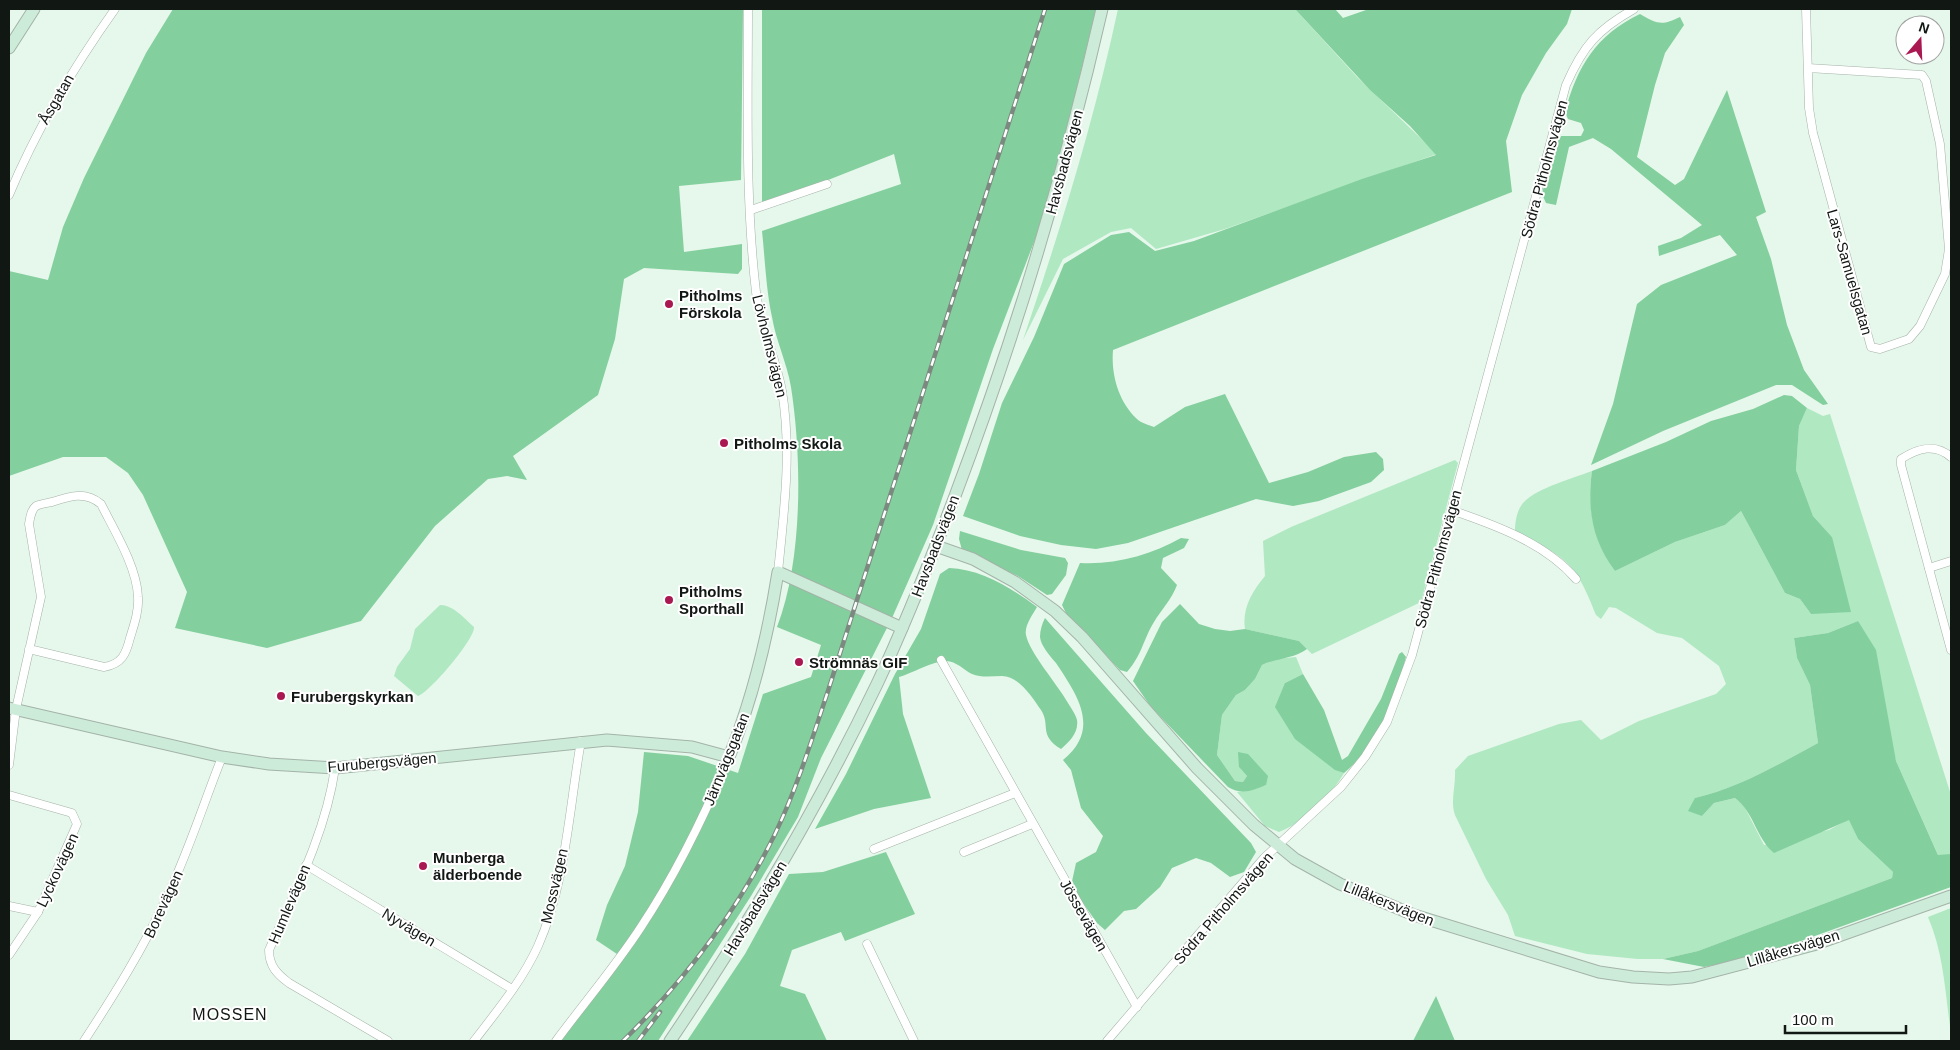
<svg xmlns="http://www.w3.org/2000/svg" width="1960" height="1050" font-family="Helvetica,sans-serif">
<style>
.green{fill:#afe8c1}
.forest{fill:#83cf9d}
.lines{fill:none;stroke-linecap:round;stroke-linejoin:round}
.street-casing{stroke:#a4b3a8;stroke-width:9}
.secondary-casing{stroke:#a4b3a8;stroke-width:13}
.street{stroke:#fff;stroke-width:8}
.secondary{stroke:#ccecd9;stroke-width:11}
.rail-casing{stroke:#7c8880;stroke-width:4.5}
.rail{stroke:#fff;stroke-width:2.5;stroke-dasharray:8;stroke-linecap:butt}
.poi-dot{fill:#a91851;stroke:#fff;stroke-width:2}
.labels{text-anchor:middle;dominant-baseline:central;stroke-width:4;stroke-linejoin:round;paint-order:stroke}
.street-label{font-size:15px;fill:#111713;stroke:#fff}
.poi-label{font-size:15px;font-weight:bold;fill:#111713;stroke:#fff;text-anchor:start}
.neighbourhood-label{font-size:16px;letter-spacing:1px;fill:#111713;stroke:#fff}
</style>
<rect width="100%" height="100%" fill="#e6f7eb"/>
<g class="green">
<path d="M1118 9H1295L1357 77 1437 154 1225 229 1156 249 1131 228 1111 232 1063 259 1023 340C1060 231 1094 121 1118 9Z"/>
<path d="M1807 408 1823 416 1830 414 1951 795V867L1944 868 1896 761 1858 621 1828 633 1794 638 1797 658 1810 685 1818 743C1779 764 1739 788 1695 798L1702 816 1714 803 1735 798 1743 804 1764 845 1829 830 1849 819 1858 839 1893 872 1892 878 1698 951 1663 959H1638L1587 954 1515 936 1508 915 1486 879 1455 815C1450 801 1456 786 1455 770L1468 756 1559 724 1581 720 1601 740 1639 721 1716 694 1726 684 1719 666 1682 638 1657 633 1616 608 1609 607 1601 619 1596 615C1575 560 1565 558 1515 531 1515 522 1517 509 1524 502 1537 488 1574 478 1592 471 1587 506 1593 542 1615 571L1675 542 1725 525 1741 511 1785 593 1800 599 1811 614 1832 537 1813 516 1796 470 1799 426Z"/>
<path d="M1455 460 1458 463 1421 602 1312 654 1299 641 1245 629C1242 608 1252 592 1265 576L1263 541 1291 527Z"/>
<path d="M440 605C453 605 464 618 474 627 475 639 430 692 418 696L394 676 397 667 410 649 415 629Z"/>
<path d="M1296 657 1303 674 1285 683C1298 709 1315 764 1344 773 1331 796 1303 823 1279 832L1265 826 1237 792 1256 789 1266 785 1239 767 1247 776 1243 782 1235 781 1217 755 1222 715 1236 695 1245 690 1255 679 1262 665 1275 659Z"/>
<path d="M1951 908V1033C1945 993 1944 954 1928 917Z"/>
</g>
<g class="forest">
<path d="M173 9H743L741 180 679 186 684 252 742 244V269L738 274 644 268 624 279 615 339 598 395 513 456 527 480 507 476 488 479 435 526 361 621 267 648 175 628 187 592 143 495 128 473 106 457H63L9 476V271L48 280 63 227 84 178 146 53Z"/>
<path d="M762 9H1096L1049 203 993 349 933 525 892 618 821 758 798 817 751 896 658 1041H556L620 956 596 940 607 905 625 866 638 812 644 752 688 756 738 773 763 694 811 677 821 645 777 627C803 560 802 458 791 387 787 363 776 341 772 317 766 289 765 259 762 231L901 184 894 154 762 206Z"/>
<path d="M1295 9H1335L1343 18 1369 9H1572L1567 24 1546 53 1522 95 1506 141 1512 192 1113 350C1111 374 1118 401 1137 419 1141 423 1149 425 1154 427L1185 407 1225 394 1269 483 1308 472 1344 457 1376 452 1383 459 1384 470 1371 482 1319 501 1293 506 1256 499 1128 543 1096 549 1061 545 1020 536 963 516 979 474 1002 403 1034 337 1064 264 1111 235 1129 232 1155 251 1194 241 1362 179 1436 155 1410 126 1370 90Z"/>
<path d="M1640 14C1657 24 1662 26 1680 17L1684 25 1665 53 1655 85 1637 157 1675 185 1684 179 1727 90 1766 212 1756 217 1771 259 1787 325 1804 370 1828 404 1823 405 1792 385H1776L1663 431 1591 465 1613 404 1637 304 1661 285 1737 255 1720 235 1659 256 1658 246 1681 238 1702 225 1611 149 1593 138 1569 147 1556 205 1546 203 1542 194 1553 148 1561 136H1581L1584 130 1581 123 1568 119 1565 112C1577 67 1596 35 1640 14Z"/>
<path d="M1784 395 1792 396 1807 408 1799 426 1796 470 1813 516 1832 537 1851 612 1811 614 1800 599 1785 593 1741 511 1725 525 1675 542 1615 571C1592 541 1587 508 1592 471L1666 442 1711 421 1753 409Z"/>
<path d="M960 531 1021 550 1065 558 1068 563 1066 575 1052 594 1047 595 1018 576 974 557 962 550 959 539Z"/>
<path d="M1181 538 1189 539 1184 548 1163 558 1161 568 1177 585C1172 599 1161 610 1154 622 1143 640 1142 655 1127 672L1120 670 1067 615 1062 605 1080 563C1115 565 1151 555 1181 538Z"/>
<path d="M949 568C981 569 1011 588 1037 607 1033 614 1024 626 1026 635 1029 652 1058 685 1068 703 1071 708 1076 715 1077 720 1079 733 1069 742 1061 749 1038 735 1051 725 1041 710 1032 697 1019 676 1002 676 992 676 982 678 972 674 964 670 955 660 945 661 933 661 913 673 899 677L903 714 931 798 874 809 815 829 846 774 895 674 921 629 940 574Z"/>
<path d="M1180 604 1199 624 1215 629 1230 631 1245 629 1299 641 1307 649C1293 659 1277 658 1262 665L1255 679 1245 690 1236 695 1222 715 1217 755 1235 781 1243 782 1247 776 1239 767 1238 752 1248 754 1268 776 1266 785C1253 791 1241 795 1228 787L1151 707 1133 681 1162 622Z"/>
<path d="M1045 618 1146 733 1251 843 1256 852 1244 872 1230 877 1211 863 1196 858 1172 868 1160 887 1136 909 1124 911 1105 930 1097 923 1071 886 1076 863 1096 852 1103 836 1081 808 1071 770 1063 760C1101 729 1078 696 1056 663 1050 656 1041 646 1040 637 1040 630 1042 624 1045 618Z"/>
<path d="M1858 621 1876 650 1896 761 1938 855 1951 854V887L1759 956 1704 967 1663 959 1698 951 1892 878 1893 872 1858 839 1849 820 1774 853C1756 838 1754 812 1735 798L1714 803 1702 816 1688 811 1695 798C1739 788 1779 764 1818 743L1810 685 1797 658 1794 638 1828 633Z"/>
<path d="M1402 652 1406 657C1395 698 1377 746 1344 773L1335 770 1295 739 1275 707 1285 683 1303 674 1324 710 1342 760 1348 756 1381 699 1399 654Z"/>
<path d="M886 852 915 914 845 941 841 932 792 950 780 986 805 994 827 1041H687L745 954 789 874 823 872Z"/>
<path d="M1436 996 1455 1041H1413Z"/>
</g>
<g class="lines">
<defs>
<g id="street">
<path d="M748 9C748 103 745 198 756 292 760 326 776 358 782 391 792 451 784 512 778 572"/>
<path d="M1806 9 1809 108 1813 133 1871 347 1880 349 1909 339 1920 326 1945 274 1949 249 1940 144 1926 81 1922 75 1808 68"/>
<path d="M9 195C37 128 73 68 115 9"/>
<path d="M751 210 827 184"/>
<path d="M1951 457C1935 443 1918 448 1901 459V465L1951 650"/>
<path d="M1451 510C1495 525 1545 543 1576 579"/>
<path d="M1929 568 1951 561"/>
<path d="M941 660 1137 1007"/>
<path d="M9 765 16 709 41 597 29 524C30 518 31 510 36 506 40 504 47 503 52 502 70 496 85 491 101 504 114 530 137 567 138 597 139 611 134 625 130 638 126 654 122 664 104 667L29 649"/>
<path d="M335 768C326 832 295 892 269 950 269 966 277 974 289 983L388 1041"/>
<path d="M9 795 72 813 77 824 38 912 9 955"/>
<path d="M874 849 1015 793"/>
<path d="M964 852 1032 824"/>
<path d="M306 865 512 989"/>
<path d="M9 906 38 912"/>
<path d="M867 944 914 1041"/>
<path d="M84 1041C114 995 143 949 166 899 188 853 203 805 222 757"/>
<path d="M474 1041C497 1011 522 981 538 946 566 883 569 809 581 741"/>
<path d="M556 1041C584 1003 615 967 641 927 676 874 704 817 729 757"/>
<path d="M1107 1041 1264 858 1341 787 1365 757 1387 722 1412 655 1566 85C1583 46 1597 30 1634 9"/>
</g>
<g id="secondary">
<path d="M9 48 34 9"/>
<path d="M936 546 973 559 1015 582 1055 611 1082 637 1197 768 1254 825 1295 859 1340 884 1414 915 1599 972 1633 977 1669 979 1692 977 1813 945 1951 896"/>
<path d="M9 708 222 757 269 764 335 768 607 740 692 747 729 757C753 698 768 635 778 572L902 628"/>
<path d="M670 1041C747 927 817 809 877 684 906 623 931 559 955 496 1015 337 1064 175 1102 9"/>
</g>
</defs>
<use href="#street" class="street-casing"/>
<use href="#secondary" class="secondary-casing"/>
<use href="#street" class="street"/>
<use href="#secondary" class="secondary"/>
<defs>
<g id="rail">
<path d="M623 1041C685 980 737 912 775 834 797 788 812 739 828 691L1045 9"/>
<path d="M638 1041 660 1012"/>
</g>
</defs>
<use href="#rail" class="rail-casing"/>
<use href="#rail" class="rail"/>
</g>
<g class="poi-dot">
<circle cx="669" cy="304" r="5"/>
<circle cx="724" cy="443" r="5"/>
<circle cx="669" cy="600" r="5"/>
<circle cx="799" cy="662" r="5"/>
<circle cx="281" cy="696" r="5"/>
<circle cx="423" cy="866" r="5"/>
</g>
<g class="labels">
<g class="street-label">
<text transform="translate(56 99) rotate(-60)">Åsgatan</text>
<text transform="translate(1064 162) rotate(-75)">Havsbadsvägen</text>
<text transform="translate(1544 169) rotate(-75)">Södra Pitholmsvägen</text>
<text transform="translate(1850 272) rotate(74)">Lars-Samuelsgatan</text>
<text transform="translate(770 346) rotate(76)">Lövholmsvägen</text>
<text transform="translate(935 546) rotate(-69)">Havsbadsvägen</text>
<text transform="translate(1438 559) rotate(-75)">Södra Pitholmsvägen</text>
<text transform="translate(726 759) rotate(-68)">Järnvägsgatan</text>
<text transform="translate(382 762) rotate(-5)">Furubergsvägen</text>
<text transform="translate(57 870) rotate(-65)">Lyckovägen</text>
<text transform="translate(554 886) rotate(-77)">Mossvägen</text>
<text transform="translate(1389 903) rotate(22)">Lillåkersvägen</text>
<text transform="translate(163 904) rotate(-65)">Borevägen</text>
<text transform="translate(289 904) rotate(-67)">Humlevägen</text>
<text transform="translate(755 908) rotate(-59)">Havsbadsvägen</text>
<text transform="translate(1223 908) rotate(-49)">Södra Pitholmsvägen</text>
<text transform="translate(1084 915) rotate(60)">Jössevägen</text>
<text transform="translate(409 927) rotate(31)">Nyvägen</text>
<text transform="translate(1793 948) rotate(-17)">Lillåkersvägen</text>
</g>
<g class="poi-label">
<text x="679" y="295">Pitholms<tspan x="679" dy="17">Förskola</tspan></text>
<text x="734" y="443">Pitholms Skola</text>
<text x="679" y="591">Pitholms<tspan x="679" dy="17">Sporthall</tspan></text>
<text x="809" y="662">Strömnäs GIF</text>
<text x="291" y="696">Furubergskyrkan</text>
<text x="433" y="857">Munberga<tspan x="433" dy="17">älderboende</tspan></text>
</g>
<g class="neighbourhood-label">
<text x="230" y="1014">MOSSEN</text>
</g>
</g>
<rect width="1960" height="1050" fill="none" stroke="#111713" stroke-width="20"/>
<g transform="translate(1920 40) rotate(19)"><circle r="24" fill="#ffffff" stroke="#a0a2a1"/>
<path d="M0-4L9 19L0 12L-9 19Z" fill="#a91851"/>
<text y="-8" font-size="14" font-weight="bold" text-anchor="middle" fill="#111713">N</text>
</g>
<path d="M1785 1025v8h121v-8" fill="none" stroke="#111713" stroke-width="2.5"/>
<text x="1792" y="1025" font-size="15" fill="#111713" stroke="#ffffff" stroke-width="4" paint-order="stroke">100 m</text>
</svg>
